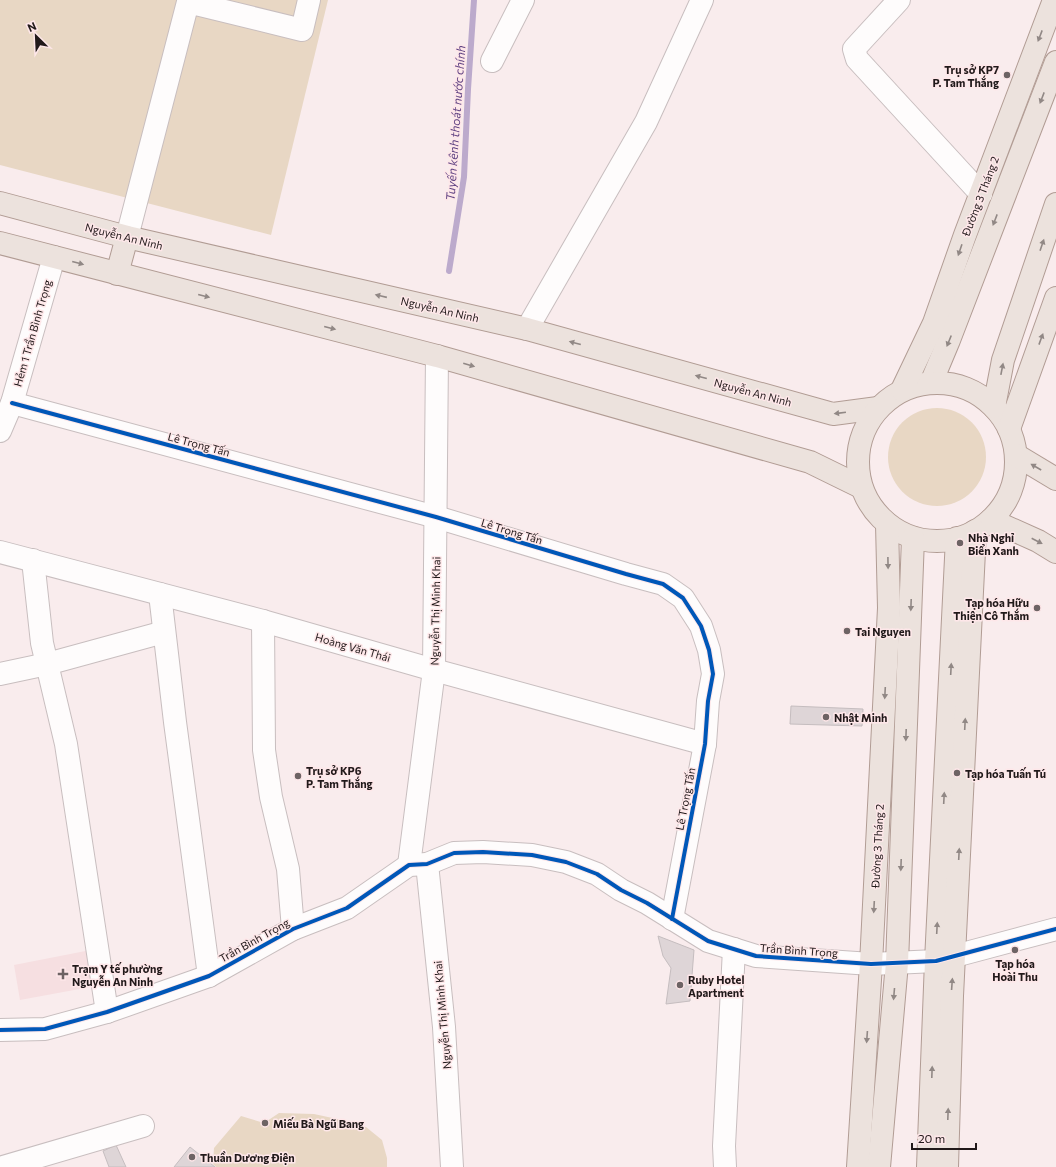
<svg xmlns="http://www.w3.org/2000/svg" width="1056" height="1167" font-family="Commissioner,sans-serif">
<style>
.built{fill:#f6dfe1}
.green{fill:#e8d7c4}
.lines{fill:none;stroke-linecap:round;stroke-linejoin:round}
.stream{stroke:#bcaacc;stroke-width:6}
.building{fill:#ded5d7;stroke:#c5bdbf}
.minor-casing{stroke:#c8bebf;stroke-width:24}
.major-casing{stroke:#b19c94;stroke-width:24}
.minor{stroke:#fefcfc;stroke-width:22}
.major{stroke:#ece2dd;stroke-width:22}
.cycleway-casing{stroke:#fee7e9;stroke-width:6}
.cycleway{stroke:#0057b8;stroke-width:4}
.oneway{fill:#918885}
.poi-dot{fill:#6d6364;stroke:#fee7e9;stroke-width:1.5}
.labels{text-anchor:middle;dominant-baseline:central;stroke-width:3;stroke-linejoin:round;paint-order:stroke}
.poi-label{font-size:11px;font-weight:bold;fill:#21191a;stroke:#fee7e9;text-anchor:start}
.street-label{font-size:11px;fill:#21191a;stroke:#fee7e9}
.water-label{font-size:12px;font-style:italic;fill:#624584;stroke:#fee7e9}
</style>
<rect width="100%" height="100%" fill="#f9eced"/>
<path class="built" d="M106 947 112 983 20 1000 14 965Z"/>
<g class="green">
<path d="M0 0H328L271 235 0 165Z"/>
<circle cx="937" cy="457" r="49"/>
<path d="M279 1113 314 1114 337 1119 366 1127 382 1140 387 1158V1167H216L213 1164 214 1148 241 1116 264 1123Z"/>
</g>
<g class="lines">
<path class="stream" d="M449 271 464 177 468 89 474 0"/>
</g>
<g class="building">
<path d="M791 706 863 709 862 726 790 724Z"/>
<path d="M658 936 694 950 690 1001 666 1004 671 968 663 956Z"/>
<path d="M116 1145 126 1167H109L103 1151Z"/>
<path d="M190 1147 215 1167H174Z"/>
</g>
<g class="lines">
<defs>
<g id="minor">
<path d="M899 0 854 49 857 59 981 194"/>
<path d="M492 61 523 0"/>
<path d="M127 237 188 2 302 30 309 0"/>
<path d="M527 329 646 122 702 0"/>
<path d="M12 403 436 517 626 574 663 584 683 598 701 626 709 650 713 674 708 701 705 744 672 919"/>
<path d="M0 431 12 403 54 257"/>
<path d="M0 552 263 621 434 670 705 744"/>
<path d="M33 560 42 643 66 744 107 1012"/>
<path d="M160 594 175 722 209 976"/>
<path d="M263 621 264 750 271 797 288 869 293 929"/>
<path d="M0 674 47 664 164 632"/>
<path d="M427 864 444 1027 452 1167"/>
<path d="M409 865 434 670 437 356"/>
<path d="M0 1030 45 1029 107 1012 209 976 293 929 347 908 409 865 427 864 454 853 483 852 532 855 566 862 597 874 621 890 647 903 708 941 756 956 871 964 936 961 1056 929"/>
<path d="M3 1167 143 1126"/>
<path d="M725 1167 724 1146 734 949"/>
</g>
<g id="major">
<path d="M0 203 127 237 527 329 833 414 878 408"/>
<path d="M0 243 437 356 810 462 861 487"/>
<path d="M117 274 127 237"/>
<path d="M931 383 949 340 1056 62"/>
<circle cx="937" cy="462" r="79"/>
<path d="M902 390 934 323 965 235 1054 0"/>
<path d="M994 407 1003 360 1056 204"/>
<path d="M1009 429 1056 298"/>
<path d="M1016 455 1056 479"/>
<path d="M991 520 1038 541 1056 552"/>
<path d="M858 1167 871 964 889 608 887 524"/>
<path d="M879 1167 897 963 913 538"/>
<path d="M928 1167 936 961 957 538"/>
<path d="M947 1167 952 996 975 531"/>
</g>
</defs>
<use href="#minor" class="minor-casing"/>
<use href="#major" class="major-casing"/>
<use href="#minor" class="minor"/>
<use href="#major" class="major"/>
<defs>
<g id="cycleway">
<path d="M12 403 436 517 626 574 663 584 683 598 701 626 709 650 713 674 708 701 705 744 672 919"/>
<path d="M0 1030 45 1029 107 1012 209 976 293 929 347 908 409 865 427 864 454 853 483 852 532 855 566 862 597 874 621 890 647 903 708 941 756 956 871 964 936 961 1056 929"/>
</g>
</defs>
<use href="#cycleway" class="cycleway-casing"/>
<use href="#cycleway" class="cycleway"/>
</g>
<defs><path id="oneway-solid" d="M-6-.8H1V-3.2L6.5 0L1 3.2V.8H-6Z"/></defs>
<g class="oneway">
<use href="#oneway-solid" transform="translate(1040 36) rotate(111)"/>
<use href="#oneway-solid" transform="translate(1042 98) rotate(111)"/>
<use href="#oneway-solid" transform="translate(995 220) rotate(111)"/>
<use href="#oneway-solid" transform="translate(1042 245) rotate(-71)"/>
<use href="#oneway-solid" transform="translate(960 250) rotate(109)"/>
<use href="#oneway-solid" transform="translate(78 263) rotate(15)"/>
<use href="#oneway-solid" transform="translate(204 296) rotate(14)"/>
<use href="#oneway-solid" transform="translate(381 296) rotate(-167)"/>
<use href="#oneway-solid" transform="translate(330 328) rotate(14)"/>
<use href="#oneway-solid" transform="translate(1041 339) rotate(-70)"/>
<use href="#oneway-solid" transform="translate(949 341) rotate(112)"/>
<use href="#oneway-solid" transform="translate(575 343) rotate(-165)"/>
<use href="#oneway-solid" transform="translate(469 365) rotate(16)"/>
<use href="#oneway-solid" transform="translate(1002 369) rotate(-79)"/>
<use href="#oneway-solid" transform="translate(701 377) rotate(-165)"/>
<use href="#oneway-solid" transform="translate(840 413) rotate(173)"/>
<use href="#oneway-solid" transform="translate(1036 467) rotate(-150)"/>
<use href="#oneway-solid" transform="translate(1037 541) rotate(27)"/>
<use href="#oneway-solid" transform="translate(888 563) rotate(89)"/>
<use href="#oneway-solid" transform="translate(911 605) rotate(92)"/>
<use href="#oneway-solid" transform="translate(951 669) rotate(-87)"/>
<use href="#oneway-solid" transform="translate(885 693) rotate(93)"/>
<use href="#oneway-solid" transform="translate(965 724) rotate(-87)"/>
<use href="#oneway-solid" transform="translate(906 735) rotate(92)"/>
<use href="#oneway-solid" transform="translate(944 798) rotate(-87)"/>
<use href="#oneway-solid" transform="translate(959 854) rotate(-87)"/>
<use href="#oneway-solid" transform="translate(901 865) rotate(92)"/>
<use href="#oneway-solid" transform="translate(874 907) rotate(93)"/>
<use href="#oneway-solid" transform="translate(937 928) rotate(-87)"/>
<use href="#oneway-solid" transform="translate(952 984) rotate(-86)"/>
<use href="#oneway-solid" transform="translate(894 994) rotate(95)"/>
<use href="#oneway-solid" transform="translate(867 1037) rotate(94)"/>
<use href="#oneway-solid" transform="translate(932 1072) rotate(-88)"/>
<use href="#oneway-solid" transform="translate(948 1114) rotate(-88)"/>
</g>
<g class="poi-dot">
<circle cx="1007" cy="75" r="4"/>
<circle cx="960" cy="543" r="4"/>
<circle cx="1037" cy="608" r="4"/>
<circle cx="847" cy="631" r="4"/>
<circle cx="826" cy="717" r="4"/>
<circle cx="957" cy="773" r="4"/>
<circle cx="298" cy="776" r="4"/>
<circle cx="1015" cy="950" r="4"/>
<path d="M61 968h4v4h4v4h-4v4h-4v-4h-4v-4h4z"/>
<circle cx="680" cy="985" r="4"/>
<circle cx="265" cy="1123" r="4"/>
<circle cx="192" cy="1157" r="4"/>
</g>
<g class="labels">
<g class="poi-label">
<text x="999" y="69" text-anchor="end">Trụ sở KP7<tspan x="999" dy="13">P. Tam Thắng</tspan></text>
<text x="968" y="537">Nhà Nghỉ<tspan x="968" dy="13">Biển Xanh</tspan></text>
<text x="1029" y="602" text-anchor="end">Tạp hóa Hữu<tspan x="1029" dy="13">Thiện Cô Thắm</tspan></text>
<text x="855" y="631">Tai Nguyen</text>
<text x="834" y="717">Nhật Minh</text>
<text x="306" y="770">Trụ sở KP6<tspan x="306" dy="13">P. Tam Thắng</tspan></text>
<text x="965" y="773">Tạp hóa Tuấn Tú</text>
<text x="1015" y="963" text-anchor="middle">Tạp hóa<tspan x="1015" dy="13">Hoài Thu</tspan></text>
<text x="72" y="968">Trạm Y tế phường<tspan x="72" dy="13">Nguyễn An Ninh</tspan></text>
<text x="688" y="979">Ruby Hotel<tspan x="688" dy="13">Apartment</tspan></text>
<text x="273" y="1123">Miếu Bà Ngũ Bang</text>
<text x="200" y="1157">Thuần Dương Điện</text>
</g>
<g class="street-label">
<text transform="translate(980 196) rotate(-69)">Đường 3 Tháng 2</text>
<text transform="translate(124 236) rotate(14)">Nguyễn An Ninh</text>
<text transform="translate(440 309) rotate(13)">Nguyễn An Ninh</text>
<text transform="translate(32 333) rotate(-74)">Hẻm 1 Trần Bình Trọng</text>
<text transform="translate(753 392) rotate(15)">Nguyễn An Ninh</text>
<text transform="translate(199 444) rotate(15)">Lê Trọng Tấn</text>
<text transform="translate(512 531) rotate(17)">Lê Trọng Tấn</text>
<text transform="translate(435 611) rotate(-89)">Nguyễn Thị Minh Khai</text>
<text transform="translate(353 647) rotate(16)">Hoàng Văn Thái</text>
<text transform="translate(685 799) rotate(-79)">Lê Trọng Tấn</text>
<text transform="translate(877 846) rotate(-87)">Đường 3 Tháng 2</text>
<text transform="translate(254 940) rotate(-29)">Trần Bình Trọng</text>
<text transform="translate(799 950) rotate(4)">Trần Bình Trọng</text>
<text transform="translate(442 1015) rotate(-95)">Nguyễn Thị Minh Khai</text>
</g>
<g class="water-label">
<text transform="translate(455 123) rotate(-86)">Tuyến kênh thoát nước chính</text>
</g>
</g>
<g transform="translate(36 36) rotate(336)" stroke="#fee7e9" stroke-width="3" paint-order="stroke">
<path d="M0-3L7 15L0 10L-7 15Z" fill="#21191a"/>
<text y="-6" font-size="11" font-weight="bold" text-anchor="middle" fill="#21191a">N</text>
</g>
<path d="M912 1143v6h64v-6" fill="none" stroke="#21191a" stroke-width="2"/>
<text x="918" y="1143" font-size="12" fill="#21191a" stroke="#fee7e9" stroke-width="3" paint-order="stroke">20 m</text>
</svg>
